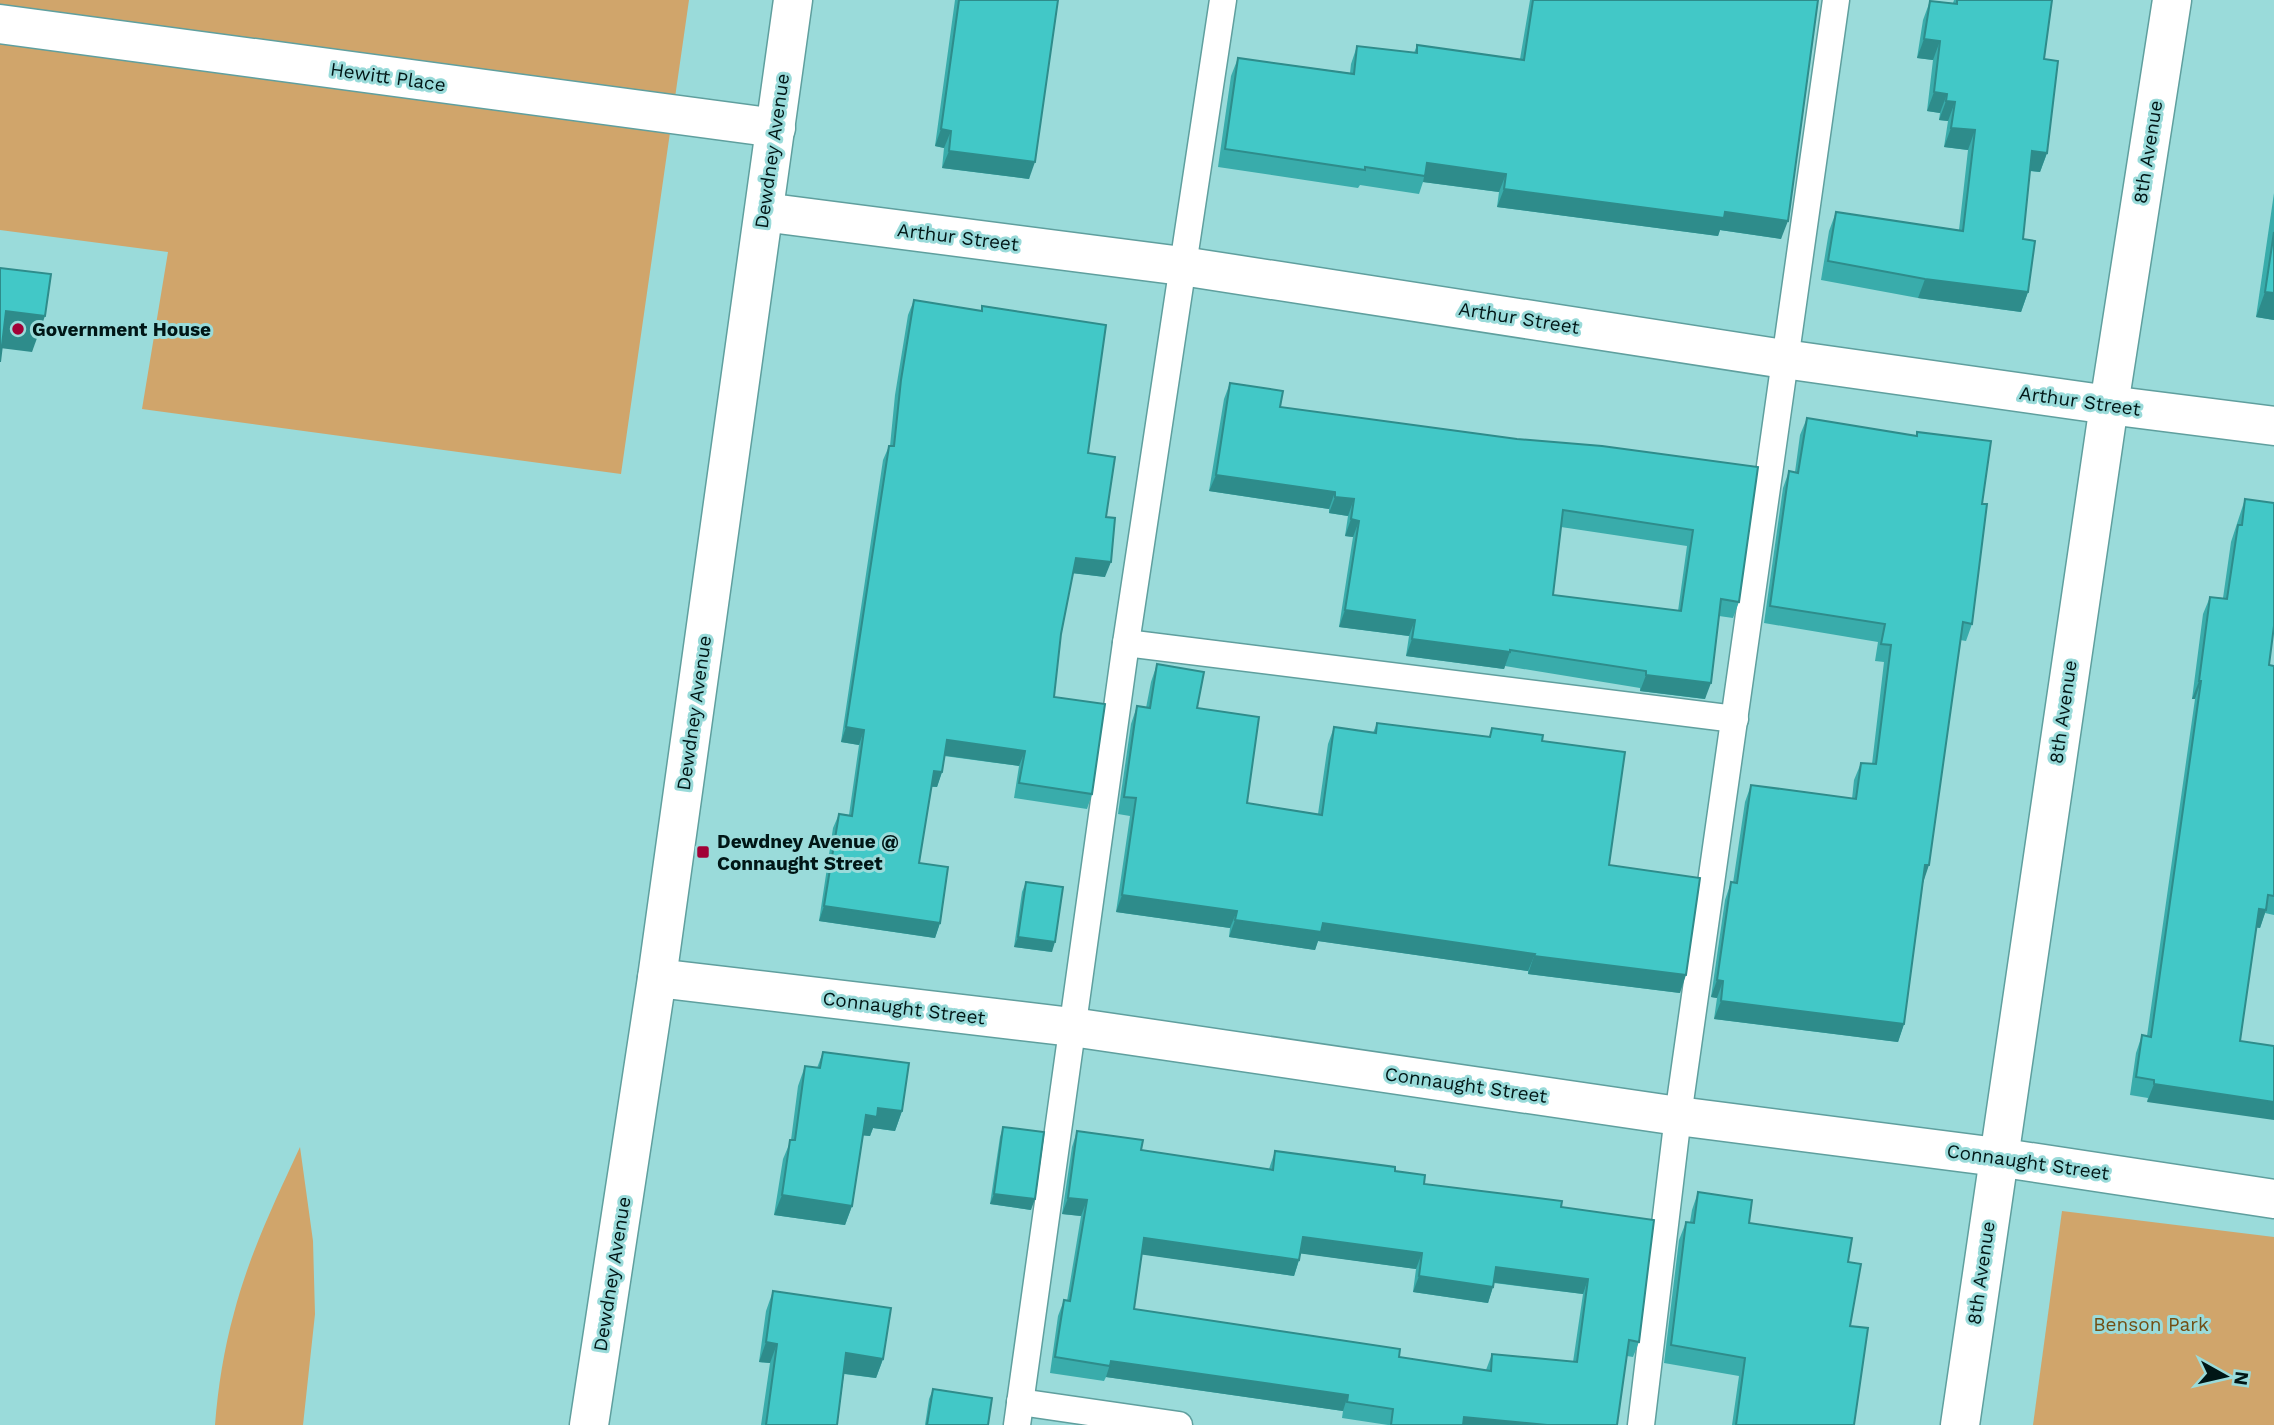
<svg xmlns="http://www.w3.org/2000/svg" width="2274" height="1425" font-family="'Work Sans',sans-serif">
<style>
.green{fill:#d0a56b}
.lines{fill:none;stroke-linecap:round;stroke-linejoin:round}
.lane-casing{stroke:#5f9f9e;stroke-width:29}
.street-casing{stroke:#5f9f9e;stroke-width:41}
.secondary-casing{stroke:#5f9f9e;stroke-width:41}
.lane{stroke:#fff;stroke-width:26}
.street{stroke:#fff;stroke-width:38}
.secondary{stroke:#fff;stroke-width:38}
.wall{fill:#39acab;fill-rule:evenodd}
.shaded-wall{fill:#2e8c8b}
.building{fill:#42c8c7;stroke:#2e8c8b;stroke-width:2;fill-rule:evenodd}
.poi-dot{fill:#a10136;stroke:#9adbda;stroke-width:2.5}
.labels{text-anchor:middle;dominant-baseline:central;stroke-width:6;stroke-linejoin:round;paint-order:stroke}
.street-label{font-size:19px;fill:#001616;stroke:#9adbda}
.poi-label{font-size:19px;font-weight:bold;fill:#001616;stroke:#9adbda;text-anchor:start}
.park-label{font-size:19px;fill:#724e14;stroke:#9adbda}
</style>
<rect width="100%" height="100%" fill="#9adbda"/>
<g class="green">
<path d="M0 0H689L621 474 142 409 168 252 0 230Z"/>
<path d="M300 1147 313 1241 315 1314 303 1425H215C218 1387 224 1349 234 1313 249 1255 275 1201 300 1147Z"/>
<path d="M2062 1211 2274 1237V1425H2033Z"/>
</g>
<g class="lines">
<defs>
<g id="lane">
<path d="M1126 643 1735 719"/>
<path d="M1020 1402 1179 1425"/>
<path d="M1017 1425 1126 643 1223 0"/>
<path d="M1641 1425 1678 1116 1836 0"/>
</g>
<g id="street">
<path d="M0 24 776 128"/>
<path d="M764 212 1182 266 1784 359 2109 405 2274 426"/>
<path d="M657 978 1072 1027 1678 1116 1997 1157 2274 1199"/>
<path d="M1960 1425 2109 405 2172 0"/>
</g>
<path id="secondary" d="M589 1425 657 978 793 0"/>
</defs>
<use href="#lane" class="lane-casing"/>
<use href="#street" class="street-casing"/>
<use href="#secondary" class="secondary-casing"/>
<use href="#lane" class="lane"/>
<use href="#street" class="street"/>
<use href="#secondary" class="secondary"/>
</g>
<g class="wall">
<path d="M955 0H1058L1029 179 942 168 944 148 935 146Z"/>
<path d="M1530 0H1818L1781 239 1720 230 1718 236 1497 207 1499 192 1423 182 1419 194 1360 185 1358 188 1218 167 1231 76 1238 58 1350 73 1351 64 1357 46 1414 53 1417 45 1520 59Z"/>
<path d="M1954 0H2052L2044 59 2047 153 2040 172 2030 171 2023 239 2028 292 2021 312 1918 298 1821 280 1829 231 1836 212 1959 230 1968 150 1944 147 1948 121 1939 120 1940 113 1927 111 1933 60 1917 58 1923 20 1930 1 1953 3Z"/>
<path d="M2274 193V320L2256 317Z"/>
<path d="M914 300 981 311 982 306 1088 453 1106 517 1105 577 1073 573 1061 634 1054 697 1092 794 1087 809 1014 798 1019 766 944 756 942 772 937 787H931L919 863 940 923 935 938 819 921 833 828 839 814 849 815 859 745 841 742 883 460 889 446H890L895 395 908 315Z"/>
<path d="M1230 383 1280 407 1517 439 1758 467 1739 602 1733 618 1719 616 1705 699 1640 691V688L1505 666 1504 669 1406 656 1409 636 1339 627 1353 537 1345 536 1348 516 1329 513V509L1209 491 1224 399ZM1561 527 1687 546 1678 611 1553 595Z"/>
<path d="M1807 418 1916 436 1917 432 1982 504 1972 624 1966 641 1960 640 1923 883 1904 1024 1898 1042 1714 1019 1717 998 1711 997 1725 900 1731 882 1733 883 1745 802 1751 785 1852 799 1854 780 1861 763 1872 764 1884 662 1875 661 1878 642 1764 623 1783 488 1789 471 1795 472 1800 435Z"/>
<path d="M2245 499 2269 665 2274 666V915L2265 913 2260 928 2256 927 2147 1102 2148 1098 2130 1095 2136 1053 2142 1035 2147 1036 2195 699H2192L2203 614 2210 597 2223 598 2231 542Z"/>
<path d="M1157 664 1197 708 1247 803 1318 814 1328 744 1334 727 1373 733 1377 723 1489 737 1492 728 1542 741 1680 993 1528 974V971L1318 941 1315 950 1229 937 1230 928 1116 912 1130 816 1118 814 1131 724 1137 706 1146 708 1151 682Z"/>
<path d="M1026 882 1052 952 1014 947 1022 892Z"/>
<path d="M823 1052 902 1111 895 1131 873 1128 870 1136 863 1135 852 1206 845 1225 774 1215 783 1159 791 1140 798 1086 805 1066 817 1068Z"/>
<path d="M1003 1127 1031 1210 990 1204 1000 1137Z"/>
<path d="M1077 1131 1141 1150 1269 1169 1275 1151 1395 1171 1424 1184 1561 1207 1639 1342 1633 1357 1627 1356 1617 1425H1388L1342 1418 1343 1411 1106 1377 1104 1381 1050 1373 1058 1316 1064 1300 1067 1301 1081 1216 1062 1214 1072 1147ZM1300 1253 1416 1269 1413 1292 1488 1303 1494 1283 1583 1294 1573 1362 1492 1354 1486 1370 1399 1357 1134 1309 1142 1254 1294 1276 1299 1260Z"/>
<path d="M1698 1192 1749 1223 1848 1262 1854 1425H1732L1739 1376 1664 1363 1679 1240 1686 1222H1690L1692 1210Z"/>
<path d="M773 1291 883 1359 876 1378 844 1374 837 1425H761L770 1363 759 1362 766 1311Z"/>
<path d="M933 1389 988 1425H925L929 1399Z"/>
</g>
<g class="shaded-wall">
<path d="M1924 39 1940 41 1933 60 1917 58Z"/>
<path d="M1934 92 1947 94 1940 113 1927 111Z"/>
<path d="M1946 101 1955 102 1948 121 1939 120Z"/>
<path d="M1951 128 1975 130 1968 150 1944 147Z"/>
<path d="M941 129 951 131 944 148 935 146Z"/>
<path d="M949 151 1035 162 1029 179 942 168Z"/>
<path d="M2032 151 2047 153 2040 172 2025 170Z"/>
<path d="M1427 163 1506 174 1499 192 1423 182Z"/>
<path d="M1504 189 1725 212 1788 221 1781 239 1720 230 1718 236 1497 207Z"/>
<path d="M1925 279 2028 292 2021 312 1918 298Z"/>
<path d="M2265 292 2274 293V320L2256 317Z"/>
<path d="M6 311 45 316 32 352 0 348Z"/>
<path d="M1216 475 1335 492 1329 509 1209 491Z"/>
<path d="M1335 497 1354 499 1348 516 1329 513Z"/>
<path d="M1351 519 1359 521 1353 537 1345 536Z"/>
<path d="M1076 558 1111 562 1105 577 1071 573Z"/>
<path d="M1345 610 1415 620 1409 636 1339 627Z"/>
<path d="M1412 639 1510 652 1504 669 1406 656Z"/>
<path d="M1646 675 1711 683 1705 699 1640 691Z"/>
<path d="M2199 681H2201L2195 699H2192Z"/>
<path d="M846 727 864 730 859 745 841 742Z"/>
<path d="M947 740 1025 751 1019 766 941 755Z"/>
<path d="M934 771 942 772 937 787 928 786Z"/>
<path d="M1925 865H1929L1923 883Z"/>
<path d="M1122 895 1237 911 1230 928 1116 912Z"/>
<path d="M824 906 940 923 935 938 819 921Z"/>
<path d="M2259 909 2266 910 2260 928 2253 927Z"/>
<path d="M1235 920 1323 923 1535 954 1528 971 1318 941 1315 950 1229 937Z"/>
<path d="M1018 937 1055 942 1052 952 1014 947Z"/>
<path d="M1534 956 1686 975 1680 993 1528 974Z"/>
<path d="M1717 980 1723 981 1717 998 1711 997Z"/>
<path d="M1721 1001 1904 1024 1898 1042 1714 1019Z"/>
<path d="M2154 1084 2274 1102V1120L2147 1102Z"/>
<path d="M878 1108 902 1111 895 1131 873 1128 870 1136 858 1135 866 1115Z"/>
<path d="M994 1194 1035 1199 1031 1210 990 1204Z"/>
<path d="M782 1195 852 1206 845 1225 774 1215Z"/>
<path d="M1068 1198 1087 1200 1081 1216 1062 1214Z"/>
<path d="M1303 1237 1422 1253 1416 1269 1297 1253Z"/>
<path d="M1144 1238 1299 1260 1294 1276 1138 1254Z"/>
<path d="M1496 1267 1588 1279 1583 1294 1490 1282Z"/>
<path d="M1419 1276 1493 1287 1488 1303 1413 1292Z"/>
<path d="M766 1342 777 1344 770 1363 759 1362Z"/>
<path d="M846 1353 883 1359 876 1378 839 1373Z"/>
<path d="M1111 1361 1348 1395 1343 1411 1106 1377Z"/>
<path d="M1464 1417 1547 1425H1461Z"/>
</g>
<g class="building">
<path d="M959 0H1058L1035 162 949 151 951 131 941 129Z"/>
<path d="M1533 0H1818L1788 221 1725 212 1724 218 1504 189 1506 174 1427 163 1425 176 1365 167V170L1225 149 1238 58 1354 74 1357 46 1417 53V45L1524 60Z"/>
<path d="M1957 0H2052L2044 59 2058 61 2047 153 2032 151 2023 239 2035 241 2028 292 1925 279 1828 261 1836 212 1963 231 1975 130 1951 128 1955 102 1946 101 1947 94 1934 92 1940 41 1924 39 1930 1 1957 4Z"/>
<path d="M2274 232V293L2265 292Z"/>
<path d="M0 268 51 274 45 316 6 311 0 362Z"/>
<path d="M914 300 982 311V306L1106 325 1088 453 1115 457 1106 517 1115 518 1111 562 1076 558 1061 634 1054 697 1105 704 1092 794 1019 783 1025 751 947 740 942 772 934 771 919 863 948 867 940 923 824 906 839 814 852 816 864 730 846 727 889 446H894L901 380Z"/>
<path d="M1230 383 1283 391 1280 407 1517 439 1602 446 1758 467 1739 602 1721 599 1711 683 1646 675V671L1510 650V652L1412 639 1415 620 1345 610 1359 521 1351 519 1354 499 1335 497V492L1216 475ZM1563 510 1693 530 1681 611 1553 595Z"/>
<path d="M1807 418 1917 436V432L1991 441 1982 504H1987L1972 624 1963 622 1929 865H1925L1904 1024 1721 1001 1723 981 1717 980 1731 882 1737 883 1751 785 1856 799 1861 763 1876 764 1891 645 1881 644 1885 624 1770 606 1789 471 1798 473Z"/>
<path d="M2245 499 2274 503V626L2269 665 2274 666V896L2268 895 2266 910 2259 909 2240 1041 2274 1046V1102L2154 1084V1080L2136 1077 2142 1035 2151 1037 2201 681H2199L2210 597 2227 599 2238 525H2242Z"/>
<path d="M1157 664 1204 672 1197 708 1259 717 1247 803 1322 815 1334 727 1376 733 1377 723 1490 737 1492 728 1543 735 1542 741 1625 752 1609 865 1700 878 1686 975 1534 956 1535 954 1323 923 1321 932 1235 920 1237 911 1122 895 1136 798 1124 797 1137 706 1150 708Z"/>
<path d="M1026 882 1063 887 1055 942 1018 937Z"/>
<path d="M823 1052 909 1063 902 1111 878 1108 877 1117 866 1115 852 1206 782 1195 790 1140H795L805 1066 820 1068Z"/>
<path d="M1003 1127 1044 1132 1035 1199 994 1194Z"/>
<path d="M1077 1131 1143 1140 1141 1150 1273 1170 1275 1151 1395 1167V1171L1425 1175 1424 1184 1562 1201 1561 1207 1654 1220 1639 1342 1629 1340 1617 1425H1547L1464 1417 1463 1425H1391L1393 1409 1347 1402 1348 1395 1111 1361 1110 1366 1055 1357 1064 1300 1070 1301 1087 1200 1068 1198ZM1303 1237 1422 1253 1419 1276 1493 1287 1496 1267 1588 1279 1577 1362 1492 1354 1491 1371 1399 1357 1400 1349 1134 1309 1144 1238 1299 1260Z"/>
<path d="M1698 1192 1752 1200 1749 1223 1852 1238 1848 1262 1861 1264 1850 1326 1868 1328 1854 1425H1736L1745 1358 1671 1345 1686 1222 1694 1223Z"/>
<path d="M773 1291 891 1308 883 1359 846 1353 837 1425H766L777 1344 766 1342Z"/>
<path d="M933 1389 992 1398 988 1425H927Z"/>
</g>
<g class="poi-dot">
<circle cx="18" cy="329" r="7"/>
<rect x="696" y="845" width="14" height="14" rx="3.5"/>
</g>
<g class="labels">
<g class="street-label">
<text transform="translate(388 77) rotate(8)">Hewitt Place</text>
<text transform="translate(772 151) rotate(-82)">Dewdney Avenue</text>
<text transform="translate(2148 152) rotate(-81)">8th Avenue</text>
<text transform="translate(958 237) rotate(7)">Arthur Street</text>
<text transform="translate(1519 318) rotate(9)">Arthur Street</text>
<text transform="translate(2080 401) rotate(8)">Arthur Street</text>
<text transform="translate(2063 712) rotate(-82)">8th Avenue</text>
<text transform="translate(694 713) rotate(-82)">Dewdney Avenue</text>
<text transform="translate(904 1008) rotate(7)">Connaught Street</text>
<text transform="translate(1466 1085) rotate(8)">Connaught Street</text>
<text transform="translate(2028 1162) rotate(8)">Connaught Street</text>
<text transform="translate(1981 1273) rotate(-82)">8th Avenue</text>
<text transform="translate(612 1274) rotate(-81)">Dewdney Avenue</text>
</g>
<g class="poi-label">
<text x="32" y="329">Government House</text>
<text x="717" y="841">Dewdney Avenue @<tspan x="717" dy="22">Connaught Street</tspan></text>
</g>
<g class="park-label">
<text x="2151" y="1324">Benson Park</text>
</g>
</g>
<g transform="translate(2225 1376) rotate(98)" stroke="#9adbda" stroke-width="5" paint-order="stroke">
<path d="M0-5L12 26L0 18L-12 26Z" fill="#001616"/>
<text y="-10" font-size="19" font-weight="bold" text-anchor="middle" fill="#001616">N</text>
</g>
</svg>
